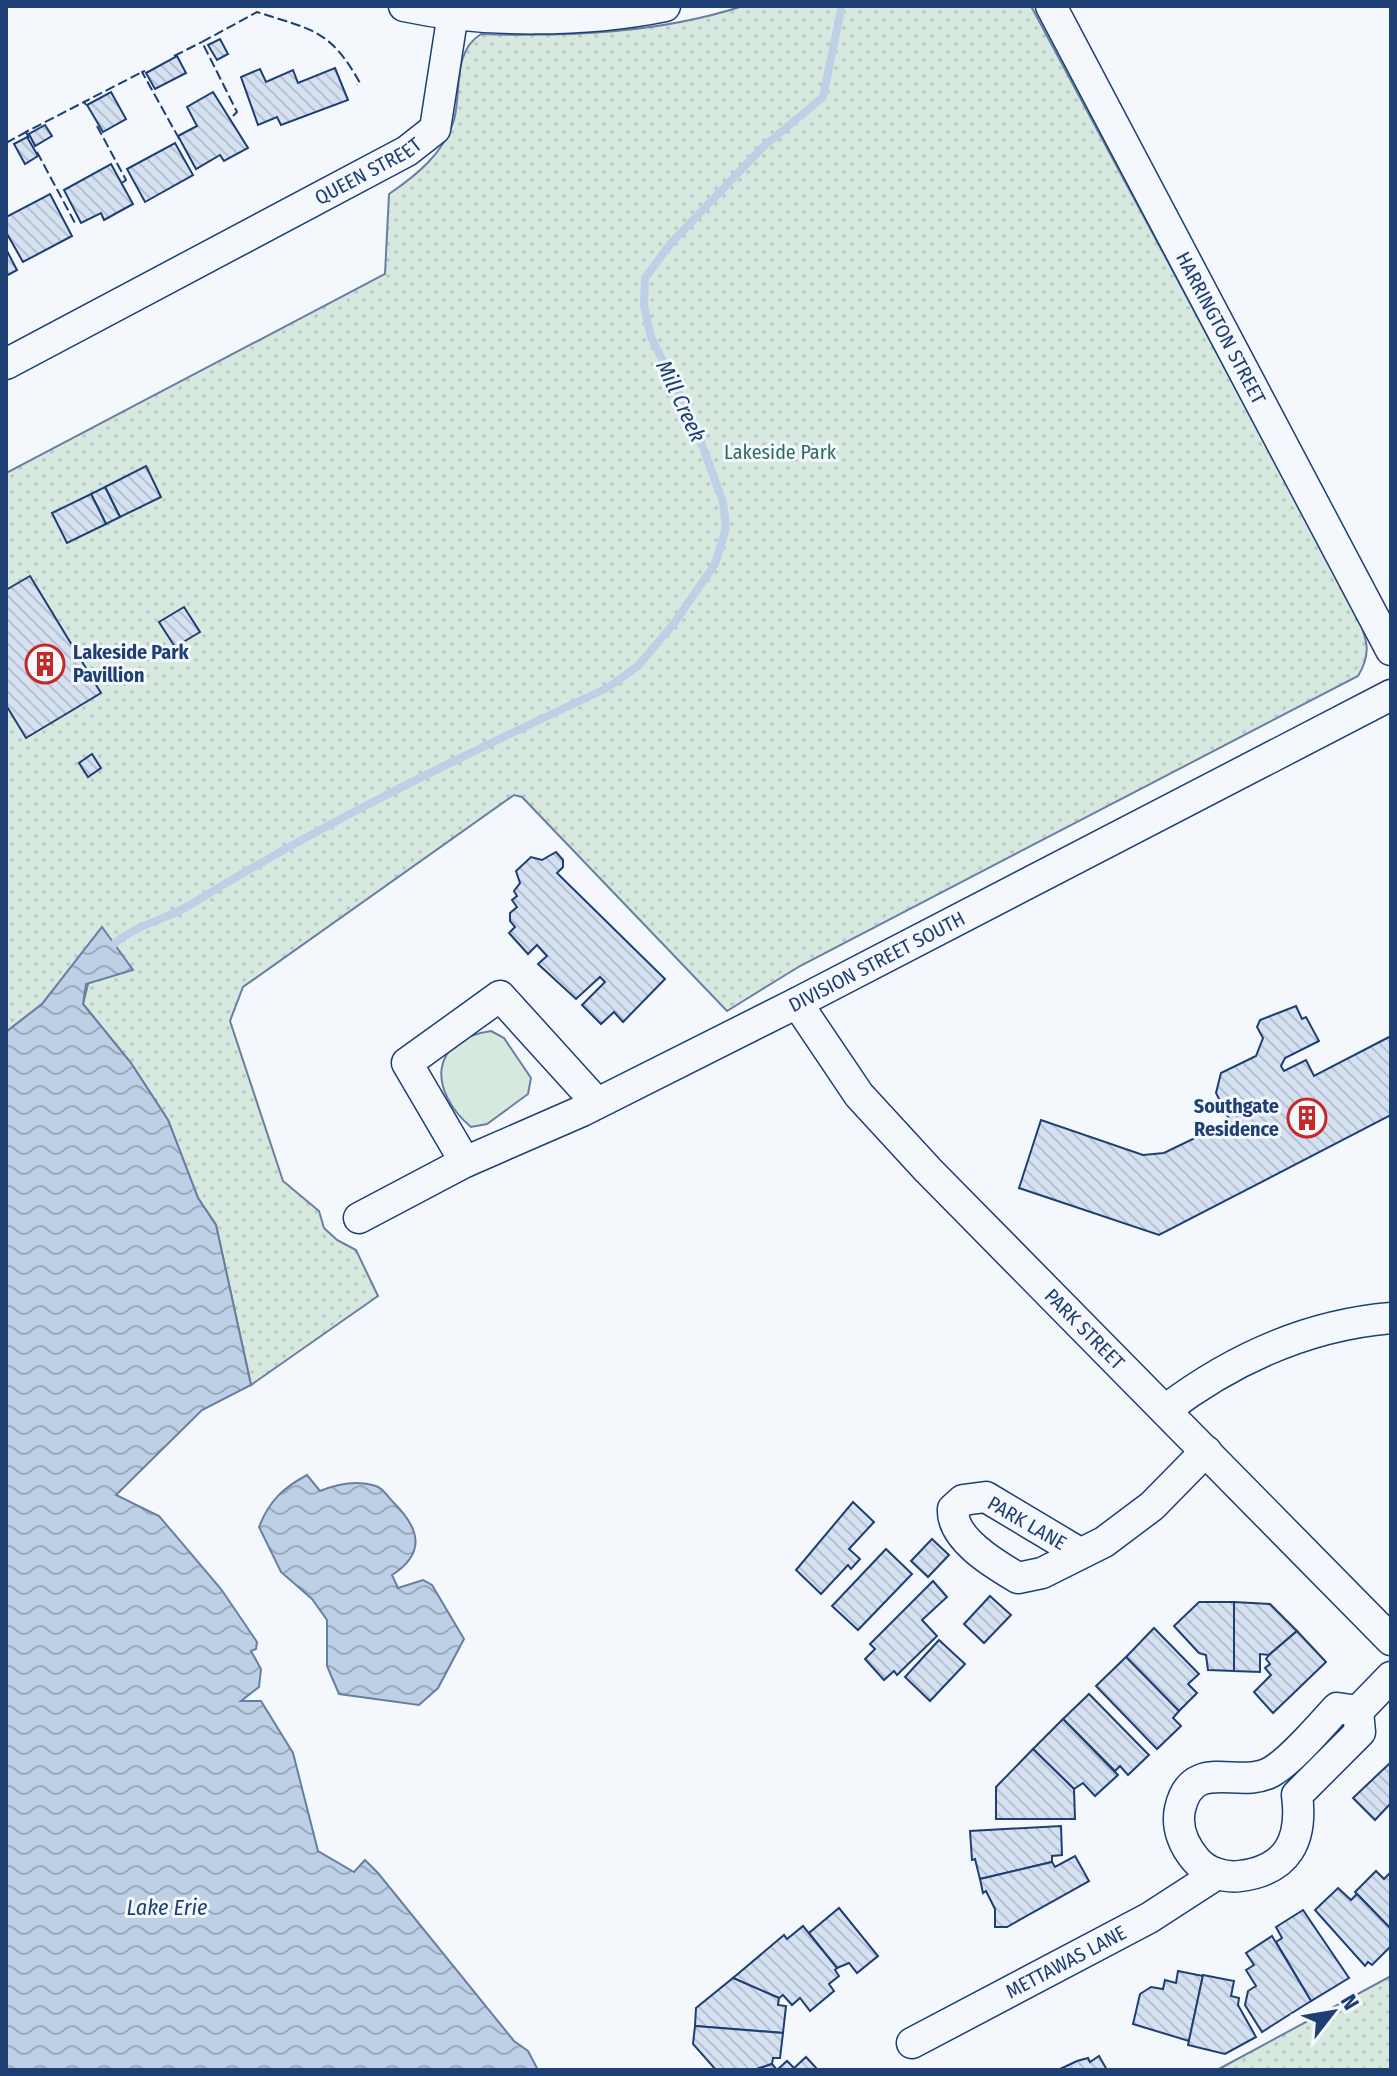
<svg xmlns="http://www.w3.org/2000/svg" width="1397" height="2076" font-family="'Fira Sans Condensed',sans-serif">
<style>
.green{fill:#d7e8df;stroke:#687fa3;stroke-width:2}
.park{fill:url(#park-dots);stroke:#687fa3;stroke-width:2}
.water{fill:url(#water-waves);stroke:#687fa3;stroke-width:2}
.lines{fill:none;stroke-linecap:round;stroke-linejoin:round}
.stream{stroke:#bed0e5;stroke-width:8}
.building{fill:url(#building-back-hatch);stroke:#1d3f73;stroke-width:2}
.minor-casing{stroke:#1d3f73;stroke-width:33}
.minor{stroke:#f4f7fb;stroke-width:30}
.fence{stroke:#1d3f73;stroke-width:2;stroke-dasharray:10 4;stroke-linecap:butt}
.labels{text-anchor:middle;dominant-baseline:central;stroke-width:6;stroke-linejoin:round;paint-order:stroke}
.street-label{font-size:20px;fill:#1d3f73;stroke:#f4f7fb}
.park-label{font-size:20px;fill:#2c6c60;stroke:#f4f7fb}
.poi-label{font-size:20px;font-weight:bold;fill:#1d3f73;stroke:#f4f7fb;text-anchor:start}
.water-label{font-size:22px;font-style:italic;fill:#1d3f73;stroke:#f4f7fb}
</style>
<defs>
<pattern id="park-dots" width="8" height="8" patternUnits="userSpaceOnUse" patternTransform="scale(2)"><rect width="8" height="8" fill="#d7e8df"/><path d="M2 2h.1M6 6h.1" fill="none" stroke="#b8c8c3" stroke-width="1.8" stroke-linecap="round"/></pattern>
<pattern id="water-waves" width="16" height="10" patternUnits="userSpaceOnUse" patternTransform="scale(2)"><rect width="16" height="10" fill="#bed0e5"/><path d="M0 5q4-4 8 0t8 0" fill="none" stroke="#9aaabe"/></pattern>
<pattern id="building-back-hatch" width="6" height="6" patternUnits="userSpaceOnUse" patternTransform="scale(2)"><rect width="6" height="6" fill="#d5e0f0"/><path d="M-1 5l2 2M0 0l6 6M5-1l2 2" fill="none" stroke="#b6c1d1"/></pattern>
</defs>
<rect width="100%" height="100%" fill="#f4f7fb"/>
<path class="green" d="M491 1031 504 1038 531 1078 528 1094 487 1124 471 1127C429 1091 428 1040 491 1031Z"/>
<g class="park">
<path d="M743 6H1031L1358 617C1367 640 1372 653 1358 676L800 966 727 1011 522 797 514 795 243 987 230 1021 283 1181 319 1211 324 1228 337 1240 356 1250 378 1296 251 1385 216 1225 198 1198 168 1120 131 1063 83 1004 102 928 42 1004 6 1032V473L385 274 389 194C417 175 444 153 454 120 462 90 452 52 481 34 568 37 660 33 743 6Z"/>
<path d="M1391 1976V2070H1217Z"/>
</g>
<g class="water">
<path d="M102 927 133 970 86 984 83 1004 131 1063 168 1120 198 1198 216 1225 251 1385 202 1410 116 1495 159 1516 221 1589 257 1642 256 1649 251 1651 261 1669 259 1687 241 1701H261L293 1753 318 1851 354 1872 365 1860 378 1873 514 2041 528 2051 538 2070H6V1032L42 1004Z"/>
<path d="M307 1475 320 1491C337 1484 358 1480 376 1486 384 1489 388 1497 394 1503 420 1529 426 1553 392 1575L398 1588 423 1580 432 1585 464 1639 438 1688 419 1705 339 1694 327 1666V1620L312 1599 281 1572 259 1527C269 1501 283 1488 307 1475Z"/>
</g>
<g class="lines">
<path class="stream" d="M114 944C133 926 167 919 190 905 324 822 464 755 607 688L638 666 675 622 715 564 726 528 723 502 695 426 651 337 644 306 645 278 671 243 763 147 823 97 841 10"/>
</g>
<g class="building">
<path d="M220 39 228 54 217 60 208 45Z"/>
<path d="M177 56 186 73 155 89 146 73Z"/>
<path d="M335 68 348 100 281 125 277 117 258 125 241 77 260 69 266 82 293 70 298 83Z"/>
<path d="M111 92 126 119 103 132 87 105Z"/>
<path d="M213 92 248 148 224 161 220 155 196 169 178 136 197 126 187 107Z"/>
<path d="M45 125 52 136 35 146 29 134Z"/>
<path d="M27 137 38 156 25 164 14 144Z"/>
<path d="M175 143 193 175 145 202 127 169Z"/>
<path d="M111 164 133 204 104 220 101 213 81 223 64 190Z"/>
<path d="M50 194 72 236 23 262 6 232V217Z"/>
<path d="M6 249 17 270 6 276Z"/>
<path d="M146 466 161 497 120 517 105 487Z"/>
<path d="M105 487 120 517 106 524 91 494Z"/>
<path d="M91 494 106 524 67 543 52 513Z"/>
<path d="M30 576 101 693 26 738 6 705V590Z"/>
<path d="M184 607 200 632 175 647 159 622Z"/>
<path d="M92 754 101 768 88 777 79 763Z"/>
<path d="M556 852 563 860V867L557 873 665 979 623 1022 614 1012 601 1024 582 1005 605 982 600 977 576 999 538 964 547 956 537 945 528 954 509 933 515 927 510 921V913L517 907 512 900 517 896 514 891 520 883 516 871 531 857 542 860Z"/>
<path d="M1296 1006 1302 1019 1306 1017 1319 1041 1285 1058 1281 1066 1284 1071 1306 1060 1314 1076 1391 1036V1115L1159 1235 1019 1188 1041 1120 1143 1155 1164 1153 1230 1121 1216 1093 1221 1073 1256 1056 1263 1038 1257 1027 1260 1020Z"/>
<path d="M853 1502 874 1522 849 1549 860 1559 851 1569 848 1565 821 1594 796 1570Z"/>
<path d="M932 1539 949 1555 928 1577 911 1561Z"/>
<path d="M886 1549 912 1574 858 1630 832 1606Z"/>
<path d="M933 1581 947 1597 922 1620 937 1636 897 1675 894 1671 884 1680 865 1659 875 1649 870 1644Z"/>
<path d="M990 1596 1011 1615 984 1643 964 1624Z"/>
<path d="M1199 1602H1234V1671L1208 1670 1206 1655 1199 1653 1174 1626Z"/>
<path d="M1234 1602 1270 1604 1297 1631 1269 1655 1260 1654V1672L1234 1671Z"/>
<path d="M1154 1628 1199 1674 1188 1684 1197 1693 1179 1711 1126 1657Z"/>
<path d="M1297 1631 1326 1662 1273 1713 1254 1692 1271 1675 1265 1668 1270 1664 1266 1659 1269 1655Z"/>
<path d="M939 1640 965 1664 930 1701 905 1677Z"/>
<path d="M1126 1657 1179 1711 1173 1718 1181 1726 1157 1749 1096 1686Z"/>
<path d="M1089 1694 1149 1755 1128 1775 1120 1766 1115 1771 1063 1719Z"/>
<path d="M1063 1719 1118 1775 1095 1796 1083 1783 1074 1789 1033 1749Z"/>
<path d="M1033 1749 1074 1789 1075 1819H996V1787Z"/>
<path d="M1391 1762V1803L1375 1820 1353 1798Z"/>
<path d="M1061 1826 1062 1855 1052 1856V1862L980 1879 975 1859 972 1860 970 1831Z"/>
<path d="M1075 1856 1089 1881 1007 1927H995V1909L986 1891 983 1893 980 1879 1052 1862 1055 1867Z"/>
<path d="M1376 1871 1384 1879 1391 1872V1929L1355 1892Z"/>
<path d="M1338 1888 1351 1900 1357 1894 1391 1929V1946L1372 1965 1368 1962 1365 1966 1315 1910Z"/>
<path d="M839 1908 878 1956 857 1973 849 1963 837 1968 809 1933Z"/>
<path d="M1303 1910 1349 1978 1311 2001 1276 1942 1282 1938 1276 1927Z"/>
<path d="M803 1926 837 1968 835 1970 839 1976 829 1984 834 1991 810 2011 800 1998 792 2005 783 1995 779 1998 733 1978 784 1935 787 1939Z"/>
<path d="M1272 1936 1311 2001 1262 2032 1245 2005 1248 1991 1256 1986 1246 1970 1254 1965 1246 1953Z"/>
<path d="M1178 1971 1203 1976 1189 2041 1133 2024 1140 1994 1151 1987 1163 1989 1165 1980 1176 1983Z"/>
<path d="M1203 1975 1234 1981 1231 1996 1239 1998 1238 2005 1256 2037 1225 2054 1188 2045Z"/>
<path d="M733 1978 779 1998 778 2005 786 2006 783 2033 695 2026 696 2008Z"/>
<path d="M695 2026 783 2033 780 2058H773L772 2064 754 2070H716L693 2044Z"/>
<path d="M1099 2056 1107 2070H1058L1077 2061 1088 2058 1090 2062Z"/>
<path d="M806 2057 818 2070H754L772 2064 777 2070 787 2061 794 2068Z"/>
</g>
<g class="lines">
<defs>
<g id="minor">
<path d="M404 6C482 23 587 22 665 6"/>
<path id="s1" d="M1051 6 1391 650"/>
<path id="s2" d="M6 364 407 151 435 129 453 13"/>
<path id="s3" d="M797 1003 859 1095 928 1170 1391 1640"/>
<path d="M465 1162 407 1063 500 996 597 1103"/>
<path id="s4" d="M359 1218 465 1162 582 1111 797 1003 1391 695"/>
<path d="M1165 1410C1231 1360 1308 1325 1391 1318"/>
<path d="M1078 1552 986 1497 963 1500 953 1509C951 1539 996 1565 1018 1578L1042 1573 1104 1542 1152 1506 1206 1451"/>
<path d="M1337 1708 1358 1711 1360 1732 1297 1795C1303 1840 1288 1870 1240 1876 1224 1878 1206 1872 1196 1860 1184 1846 1176 1828 1180 1809 1192 1755 1239 1790 1271 1772 1292 1760 1320 1726 1337 1708Z"/>
<path d="M1358 1711 1391 1677"/>
<path id="s5" d="M912 2043 1149 1918 1217 1874"/>
</g>
</defs>
<use href="#minor" class="minor-casing"/>
<use href="#minor" class="minor"/>
<g class="fence">
<path d="M174 56 202 42"/>
<path d="M145 71 142 72 181 142"/>
<path d="M86 105 84 102 142 72"/>
<path d="M233 116 237 112 202 42 257 12C312 30 330 29 360 83L357 85"/>
<path d="M97 126 126 180 122 183"/>
<path d="M29 138 26 132 84 102"/>
<path d="M6 143 26 132"/>
<path d="M37 152 75 223"/>
</g>
</g>
<defs>
<symbol id="building-ring" viewBox="-11 -11 22 22"><circle r="9.5" fill="#f4f7fb" stroke="#c62828" stroke-width="1.5"/><path d="M-4-6H4V6H1V3H-1V6H-4ZM-2.5-4.3h1.7v1.8h-1.7ZM.8-4.3h1.7v1.8H.8ZM-2.5-1h1.7V.8h-1.7ZM.8-1h1.7V.8H.8Z" fill="#c62828"/></symbol>
</defs>
<g fill-rule="evenodd">
<use href="#building-ring" x="23" y="642" width="44" height="44"/>
<use href="#building-ring" x="1285" y="1096" width="44" height="44"/>
</g>
<g class="labels">
<g class="street-label">
<text stroke="none"><textPath href="#s2" startOffset="410">QUEEN STREET</textPath></text>
<text stroke="none"><textPath href="#s1" startOffset="364">HARRINGTON STREET</textPath></text>
<text stroke="none"><textPath href="#s4" startOffset="578">DIVISION STREET SOUTH</textPath></text>
<text stroke="none"><textPath href="#s3" startOffset="436">PARK STREET</textPath></text>
<text transform="translate(1027 1523) rotate(30)">PARK LANE</text>
<text stroke="none"><textPath href="#s5" startOffset="174">METTAWAS LANE</textPath></text>
</g>
<g class="park-label">
<text x="780" y="452">Lakeside Park</text>
</g>
<g class="poi-label">
<text x="73" y="652">Lakeside Park<tspan x="73" dy="23">Pavillion</tspan></text>
<text x="1279" y="1106" text-anchor="end">Southgate<tspan x="1279" dy="23">Residence</tspan></text>
</g>
<g class="water-label">
<text transform="translate(681 401) rotate(65)">Mill Creek</text>
<text x="167" y="1907">Lake Erie</text>
</g>
</g>
<rect width="1397" height="2076" fill="none" stroke="#1d3f73" stroke-width="16"/>
<g transform="translate(1333 2012) rotate(59)" stroke="#f4f7fb" stroke-width="6" paint-order="stroke">
<path d="M0-6L14 30L0 20L-14 30Z" fill="#1d3f73"/>
<text y="-12" font-size="22" font-weight="bold" text-anchor="middle" fill="#1d3f73">N</text>
</g>
</svg>
